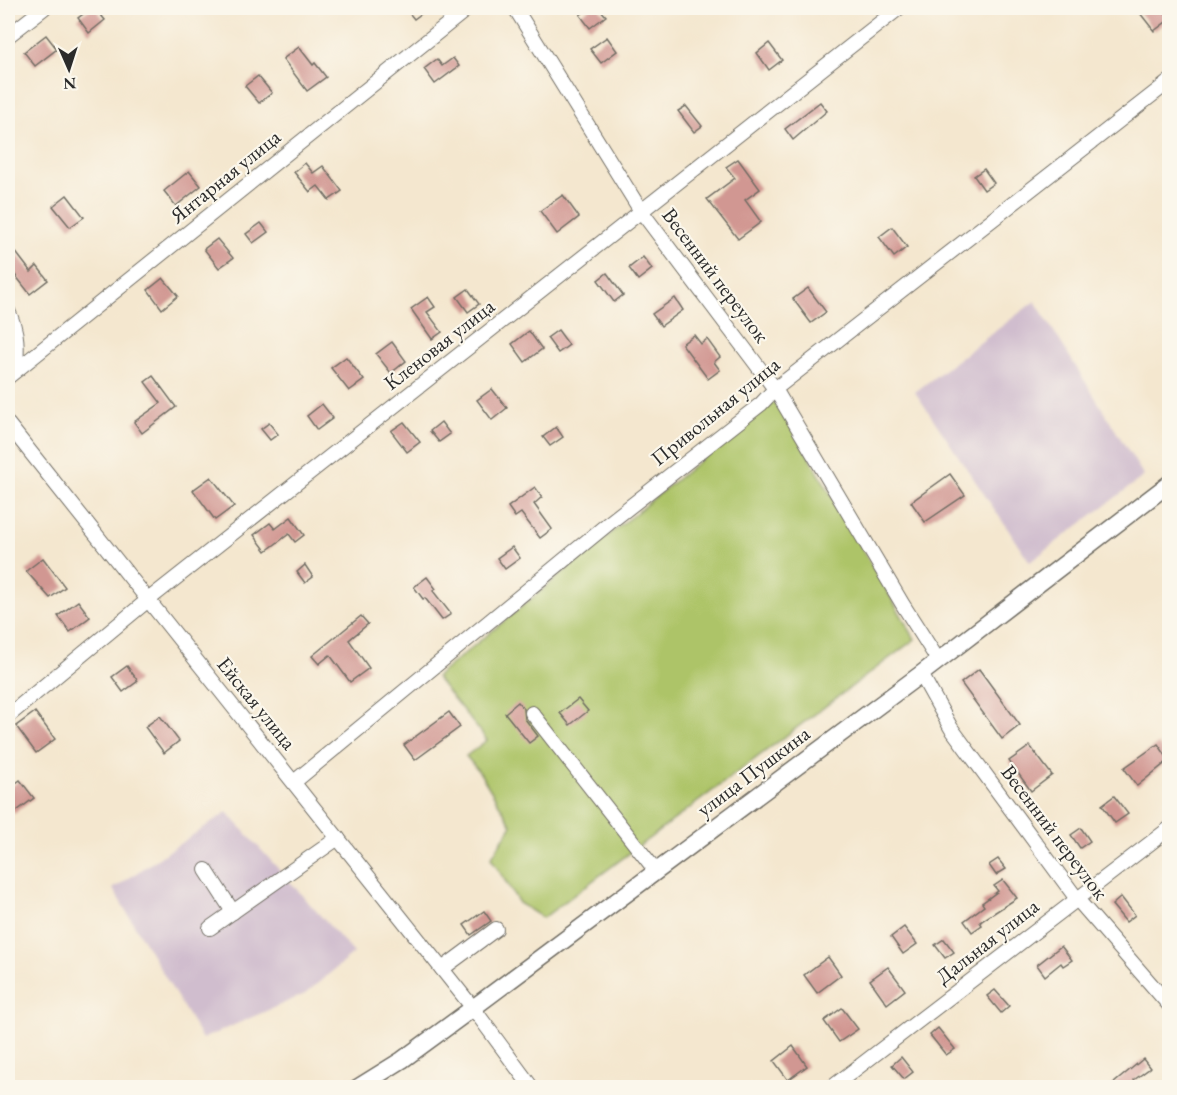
<svg xmlns="http://www.w3.org/2000/svg" width="1177" height="1095" font-family="'EB Garamond',serif">
<style>
.industrial{fill:#d0bdce}
.green{fill:#adc468;stroke:#6c784a;stroke-width:1.5}
.building{fill:#d19792}
.lines{fill:none;stroke-linecap:round;stroke-linejoin:round}
.minor-casing{stroke:#716d64;stroke-width:16}
.major-casing{stroke:#716d64;stroke-width:19}
.minor{stroke:#fff;stroke-width:14}
.major{stroke:#fff;stroke-width:16}
.labels{text-anchor:middle;dominant-baseline:central;stroke-width:4.5;stroke-linejoin:round;paint-order:stroke}
.street-label{font-size:21px;fill:#2b2b2b;stroke:#fbf7ec}
</style>
<rect width="100%" height="100%" fill="#fbf7ec"/>
<filter id="ink" filterUnits="userSpaceOnUse"><feTurbulence type="fractalNoise" baseFrequency=".0167" numOctaves="2"/><feDisplacementMap in="SourceGraphic" scale="12" xChannelSelector="R" yChannelSelector="G"/><feConvolveMatrix kernelMatrix="1 2 1 2 8 2 1 2 1" color-interpolation-filters="sRGB"/></filter>
<filter id="wash" filterUnits="userSpaceOnUse"><feTurbulence type="fractalNoise" baseFrequency=".008" numOctaves="4" result="noise"/><feDisplacementMap in="SourceGraphic" scale="24" xChannelSelector="R" yChannelSelector="G"/><feGaussianBlur stdDeviation="1.35" result="paint"/><feColorMatrix in="noise" values="0 0 0 0 0 0 0 0 0 0 0 0 0 0 0 0 0 1.4 0 .05"/><feComposite in="paint" operator="in"/></filter>
<g filter="url(#wash)">
<rect width="100%" height="100%" fill="#f4e7cf"/>
<g class="industrial">
<path d="M1035 301 1144 476 1030 562 915 392Z"/>
<path d="M227 812 354 953 305 994 202 1039 113 889Z"/>
</g>
<path class="green" d="M771 402 778 403 915 639 543 918 519 903 491 858 512 825 480 773 466 756 487 740 436 677Z"/>
<g id="blocks">
<g class="building">
<path d="M91 8H95L105 20 89 33 78 18Z"/>
<path d="M405 8H429L414 19Z"/>
<path d="M590 8H599L606 16 590 28 580 15Z"/>
<path d="M1136 8H1162L1170 19 1154 31Z"/>
<path d="M46 35 57 49 35 66 24 52Z"/>
<path d="M607 37 617 51 601 63 590 49Z"/>
<path d="M769 43 782 60 769 70 757 53Z"/>
<path d="M299 47 313 65 315 63 326 77 307 91 283 59Z"/>
<path d="M453 58 459 66 435 84 424 69 437 59 442 66Z"/>
<path d="M258 76 272 93 259 103 245 86Z"/>
<path d="M820 102 827 111 793 140 785 129Z"/>
<path d="M686 106 702 126 694 132 678 111Z"/>
<path d="M738 159 760 189 745 200 761 222 738 239 707 199 735 178 726 167Z"/>
<path d="M305 163 313 173 323 166 342 191 329 200 318 186 310 192 294 172Z"/>
<path d="M984 169 994 183 984 190 974 176Z"/>
<path d="M189 171 201 186 176 206 164 191Z"/>
<path d="M67 195 84 217 70 227 53 206Z"/>
<path d="M563 195 579 217 557 234 540 211Z"/>
<path d="M261 223 268 232 253 243 246 234Z"/>
<path d="M892 227 907 247 894 257 879 237Z"/>
<path d="M217 239 233 258 219 268 204 249Z"/>
<path d="M8 242 31 272 37 266 48 280 30 294 8 266Z"/>
<path d="M643 257 652 269 638 280 629 268Z"/>
<path d="M607 273 623 295 614 302 598 280Z"/>
<path d="M163 278 178 296 162 309 148 290Z"/>
<path d="M808 288 826 312 811 323 793 299Z"/>
<path d="M468 289 479 304 468 312 457 297Z"/>
<path d="M428 297 435 307 427 312 442 332 432 339 411 309Z"/>
<path d="M675 298 683 310 661 326 652 314Z"/>
<path d="M558 330 569 345 558 353 547 338Z"/>
<path d="M529 331 542 349 525 362 512 344Z"/>
<path d="M694 335 701 344 707 339 720 357 714 362 720 370 708 379 682 344Z"/>
<path d="M392 342 406 361 391 373 376 354Z"/>
<path d="M346 357 364 380 349 391 331 368Z"/>
<path d="M153 376 176 407 142 433 134 422 161 403 145 382Z"/>
<path d="M492 389 507 408 492 420 477 400Z"/>
<path d="M322 404 333 418 317 430 307 416Z"/>
<path d="M404 422 420 442 407 452 391 431Z"/>
<path d="M441 422 450 434 439 442 430 431Z"/>
<path d="M269 423 278 434 270 440 261 429Z"/>
<path d="M556 427 563 437 550 446 543 437Z"/>
<path d="M950 474 965 495 925 522 911 502Z"/>
<path d="M211 477 234 506 215 520 193 490Z"/>
<path d="M535 487 542 497 534 504 552 529 540 538 521 513 515 517 508 507Z"/>
<path d="M291 517 304 535 295 542 289 534 266 551 254 535 270 523 275 529Z"/>
<path d="M512 547 520 558 505 569 497 558Z"/>
<path d="M43 558 65 587 50 598 26 571Z"/>
<path d="M305 565 313 577 305 583 297 572Z"/>
<path d="M427 577 436 589 433 591 451 614 442 620 425 598 423 599 414 587Z"/>
<path d="M78 601 90 617 70 632 58 616Z"/>
<path d="M361 616 368 624 349 640 369 668 350 682 330 655 319 664 312 656Z"/>
<path d="M127 666 138 681 123 692 112 677Z"/>
<path d="M979 669 1020 725 1002 739 961 683Z"/>
<path d="M578 699 588 711 570 725 560 713Z"/>
<path d="M518 702 524 709 525 719 538 736 529 743 505 713Z"/>
<path d="M35 712 55 739 36 753 16 726Z"/>
<path d="M449 712 460 727 415 760 404 745Z"/>
<path d="M160 716 179 741 164 753 145 727Z"/>
<path d="M1158 744 1169 760 1137 786 1124 768Z"/>
<path d="M1030 746 1052 775 1031 791 1009 761Z"/>
<path d="M20 780 34 798 14 813 8 805V789Z"/>
<path d="M1114 796 1128 814 1115 823 1102 805Z"/>
<path d="M1081 828 1090 841 1080 848 1071 835Z"/>
<path d="M998 859 1006 869 996 875 989 865Z"/>
<path d="M1003 880 1017 898 980 922 982 925 972 932 964 921 984 906 982 903 998 891 994 886Z"/>
<path d="M1121 897 1135 915 1126 922 1112 905Z"/>
<path d="M484 911 491 921 471 935 464 925Z"/>
<path d="M904 927 917 944 903 954 891 937Z"/>
<path d="M944 939 954 952 945 958 935 945Z"/>
<path d="M1061 946 1072 960 1063 966 1061 963 1045 976 1037 965Z"/>
<path d="M828 957 841 975 817 993 804 975Z"/>
<path d="M888 967 905 990 887 1004 870 980Z"/>
<path d="M995 990 1009 1006 1001 1013 987 996Z"/>
<path d="M842 1008 858 1029 839 1042 824 1021Z"/>
<path d="M938 1028 955 1049 946 1055 930 1035Z"/>
<path d="M793 1046 807 1066 788 1080 774 1061Z"/>
<path d="M901 1057 913 1072 904 1079 892 1065Z"/>
<path d="M1143 1059 1150 1068 1134 1080 1141 1088H1108Z"/>
</g>
</g>
</g>
<g filter="url(#ink)">
<use href="#blocks" fill-opacity="0" stroke="#716d64" stroke-width="1.5"/>
<g class="lines">
<defs>
<g id="minor">
<path d="M515 8 641 211 775 389 903 605 938 660"/>
<path d="M8 36 44 8"/>
<path d="M8 311C18 331 18 350 15 371"/>
<path d="M8 377 468 8"/>
<path d="M8 424 473 1008 532 1088"/>
<path d="M921 674 951 728 1077 899 1170 1006"/>
<path d="M532 713 656 871"/>
<path d="M8 716 148 600 899 8"/>
<path d="M294 782 609 523 761 404 775 389 1170 81"/>
<path d="M206 870 233 912"/>
<path d="M210 928 338 838"/>
<path d="M442 969 496 929"/>
<path d="M831 1088 1170 828"/>
</g>
<path id="major" d="M357 1088 402 1060 473 1008 921 674 1170 483"/>
</defs>
<use href="#minor" class="minor-casing"/>
<use href="#major" class="major-casing"/>
<use href="#minor" class="minor"/>
<use href="#major" class="major"/>
</g>
</g>
<g class="labels">
<g class="street-label">
<text transform="translate(225 176) rotate(-39)">Янтарная улица</text>
<text transform="translate(716 275) rotate(53)">Весенний переулок</text>
<text transform="translate(439 344) rotate(-38)">Кленовая улица</text>
<text transform="translate(715 411) rotate(-39)">Привольная улица</text>
<text transform="translate(257 703) rotate(51)">Ейская улица</text>
<text transform="translate(753 771) rotate(-37)">улица Пушкина</text>
<text transform="translate(1055 832) rotate(53)">Весенний переулок</text>
<text transform="translate(987 941) rotate(-38)">Дальная улица</text>
</g>
</g>
<rect width="1177" height="1095" fill="none" stroke="#fbf7ec" stroke-width="30"/>
<g transform="translate(69 69) rotate(177)" stroke="#fbf7ec" stroke-width="4.5" paint-order="stroke">
<path d="M0-4.5L10 22L0 15L-10 22Z" fill="#2b2b2b"/>
<text y="-9" font-size="16" font-weight="bold" text-anchor="middle" fill="#2b2b2b">N</text>
</g>
</svg>
